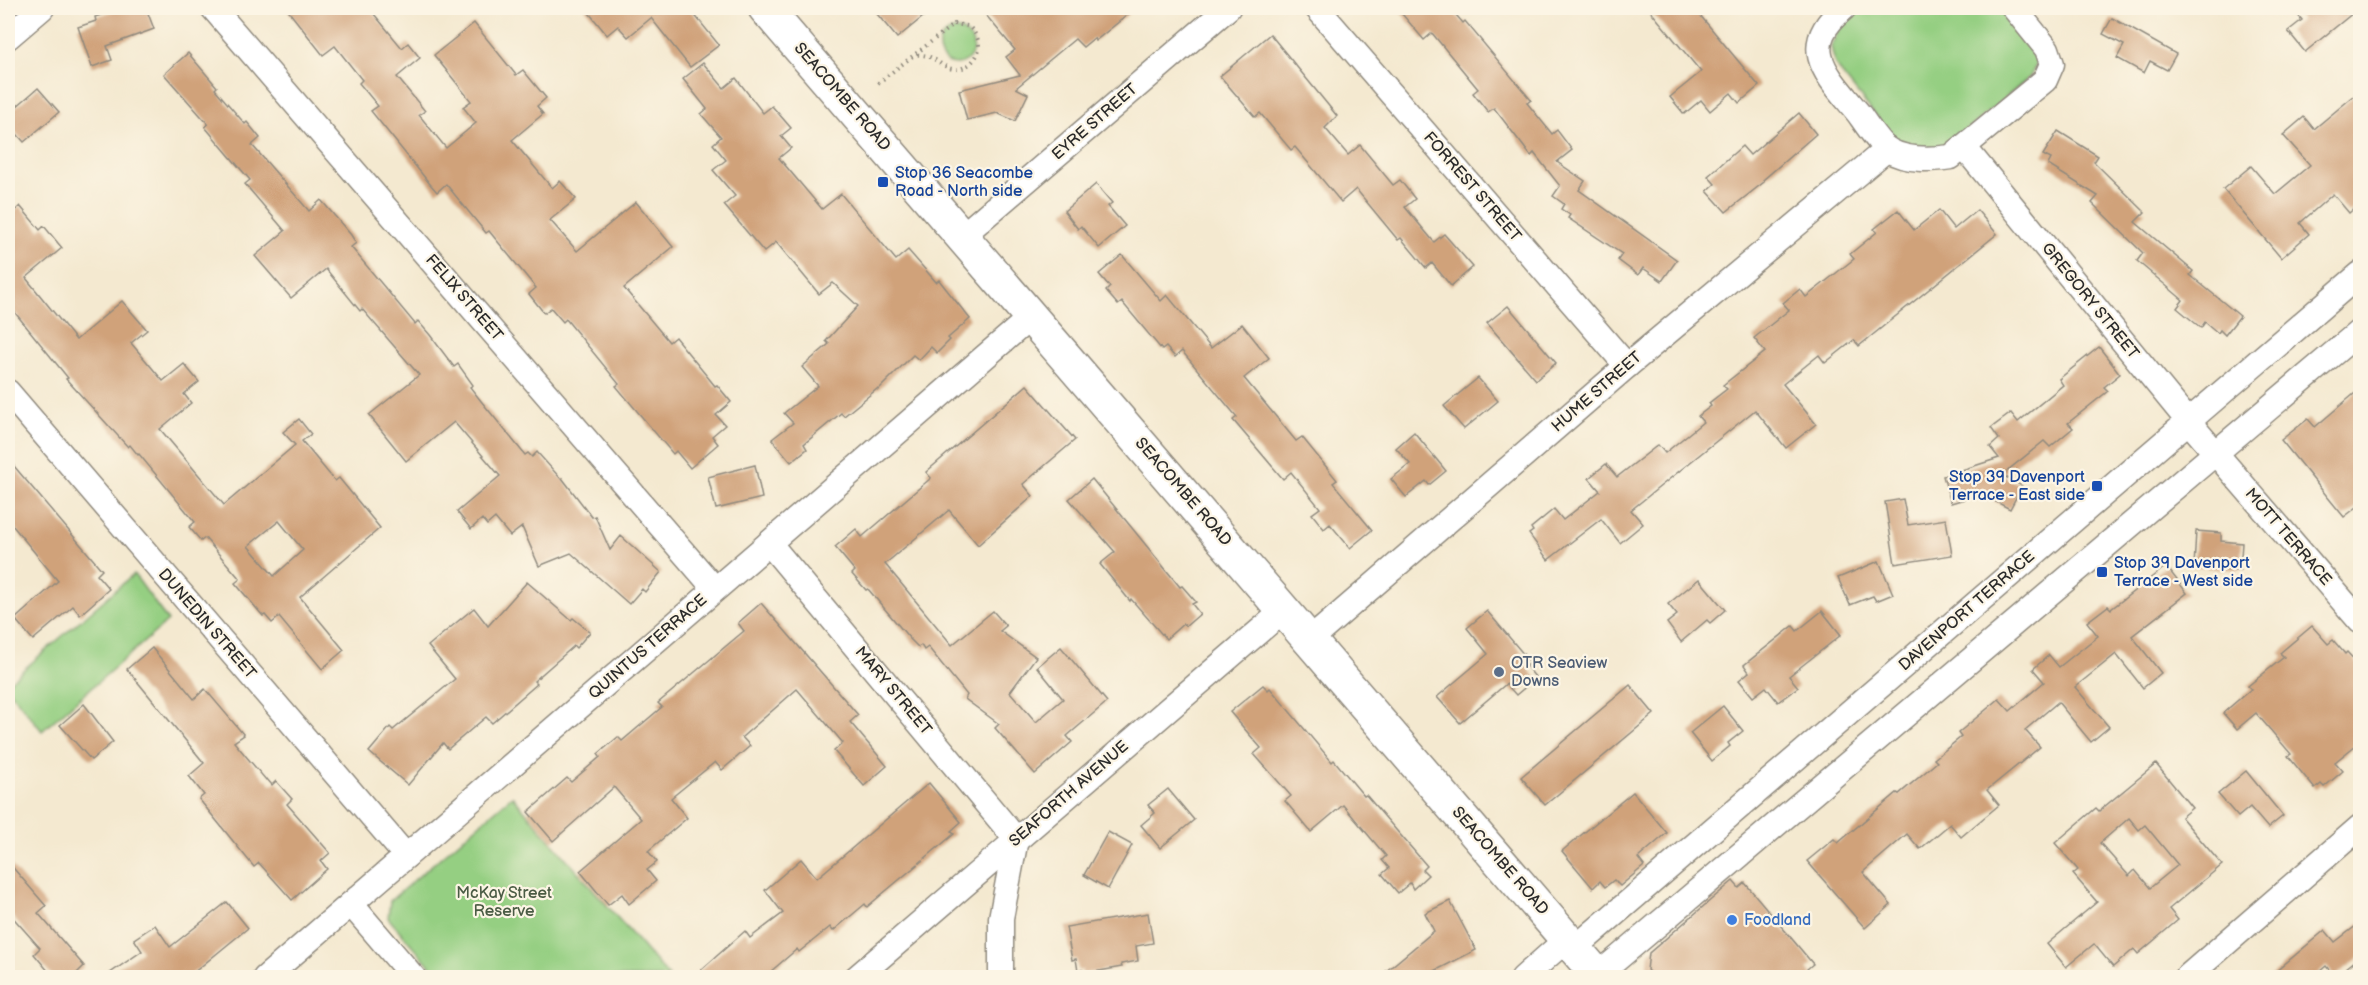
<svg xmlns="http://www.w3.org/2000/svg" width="2368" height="985" font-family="'Balsamiq Sans',sans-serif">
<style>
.green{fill:#95cf82;stroke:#607d56;stroke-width:1.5}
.building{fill:#d0a27a;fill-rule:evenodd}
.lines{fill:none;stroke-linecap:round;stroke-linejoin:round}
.street-casing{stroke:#908a7e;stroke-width:27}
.secondary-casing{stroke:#908a7e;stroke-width:36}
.path{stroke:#908a7e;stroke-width:4;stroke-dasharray:1.5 4.5;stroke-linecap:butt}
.street{stroke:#fff;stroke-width:24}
.secondary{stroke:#fff;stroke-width:33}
.transit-dot{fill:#1a4fb4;stroke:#fcf5e5;stroke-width:2}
.service-dot{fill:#5c6f8a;stroke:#fcf5e5;stroke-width:2}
.shop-dot{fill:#3f7fe0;stroke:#fcf5e5;stroke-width:2}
.labels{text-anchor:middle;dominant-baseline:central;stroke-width:4.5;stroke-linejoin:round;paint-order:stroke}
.street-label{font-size:16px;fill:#2b2b2b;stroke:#fcf5e5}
.transit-label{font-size:16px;fill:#164399;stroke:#fcf5e5;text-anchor:start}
.service-label{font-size:16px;fill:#4e5e75;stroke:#fcf5e5;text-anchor:start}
.park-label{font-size:16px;fill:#4b5c45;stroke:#fcf5e5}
.shop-label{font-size:16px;fill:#366cbe;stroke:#fcf5e5;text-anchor:start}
</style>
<rect width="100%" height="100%" fill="#fcf5e5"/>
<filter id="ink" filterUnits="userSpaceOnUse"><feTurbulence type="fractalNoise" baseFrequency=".0167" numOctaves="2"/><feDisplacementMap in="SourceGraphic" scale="12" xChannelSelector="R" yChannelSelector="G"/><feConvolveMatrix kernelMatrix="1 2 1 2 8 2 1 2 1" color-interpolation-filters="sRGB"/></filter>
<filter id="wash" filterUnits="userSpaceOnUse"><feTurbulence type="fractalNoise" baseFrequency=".008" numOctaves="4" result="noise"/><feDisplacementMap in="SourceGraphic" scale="24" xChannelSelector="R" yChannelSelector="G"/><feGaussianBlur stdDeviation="1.35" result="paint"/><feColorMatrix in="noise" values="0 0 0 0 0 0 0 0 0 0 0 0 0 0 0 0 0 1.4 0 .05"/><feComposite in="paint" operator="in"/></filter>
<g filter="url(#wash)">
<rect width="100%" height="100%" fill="#f4e9d0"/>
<g class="green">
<path d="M1863 8H2003L2034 47 2037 63 2030 77 1945 148 1913 149 1894 139 1835 65 1831 46 1840 27Z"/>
<circle cx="956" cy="47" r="17"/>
<path d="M134 574 168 621 42 731 8 689V683Z"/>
<path d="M512 796 669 977H440L388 918 390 901Z"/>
</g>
<g id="blocks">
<g class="building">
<path d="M121 8H146L154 29 107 46 112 60 92 67 78 27 96 21 95 17Z"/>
<path d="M286 8H369L402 48 408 43 420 58 397 77 425 111 419 115 446 148 476 123 463 107 471 101 434 55 474 23 516 75 523 70 546 98 537 106 543 114 512 140 552 188 560 181 576 199 550 220 577 251 636 202 673 247 624 288 669 342 675 337 715 386 717 385 731 402 716 415 725 425 712 436 718 444 690 468 676 451 673 454 616 386 619 384 566 319 563 322 551 308 544 313 529 294 536 288 489 231 486 233 446 184 437 192 430 184 371 111 378 106 359 83 362 80 335 46 323 55Z"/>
<path d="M585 8H689L719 45 690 67 651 18 628 37 618 26 607 35Z"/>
<path d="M872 8H934L897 38Z"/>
<path d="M980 8H1136L1095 41 1094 38 1083 47 1075 39 1016 88 1028 94 1015 121 997 113 967 120 959 90 1020 75 1006 57 1015 50Z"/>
<path d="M1397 8H1450L1463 23 1465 21 1531 100 1527 103 1552 134 1557 130 1572 150 1557 162 1585 181 1579 190 1677 260 1662 281 1643 268 1638 275 1618 260 1622 254 1568 218 1570 215 1561 209 1564 204 1553 196 1560 186 1534 153 1531 156 1494 108 1488 112 1473 93 1478 89 1432 33 1424 40Z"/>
<path d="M1648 8H1694L1759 86 1739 103 1731 93 1710 111 1701 100 1684 114 1670 97 1701 72Z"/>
<path d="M2292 8H2359L2305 52 2288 31 2302 20Z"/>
<path d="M2112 18 2176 54 2167 70 2150 61 2144 73 2117 58 2124 45 2103 34Z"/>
<path d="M1270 34 1337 116 1325 128 1348 155 1360 145 1393 185 1400 180 1415 199 1405 207 1434 242 1444 234 1473 267 1451 286 1432 263 1426 268 1401 238 1398 240 1356 189 1341 202 1295 147 1291 150 1260 113 1255 117 1220 76Z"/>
<path d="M188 53 217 87 215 89 245 124 247 122 260 138 252 145 309 211 321 200 351 235 356 243 351 247 415 324 418 321 430 335 454 367 458 364 473 385 470 387 481 401 525 455 528 453 532 457 537 452 561 479 562 478 592 517 595 516 610 550 621 536 661 572 645 592 642 589 629 604 571 553 539 566 522 527 510 536 495 518 487 525 482 519 471 529 457 512 500 476 454 422 406 461 369 415 419 375 362 309 360 311 326 269 291 298 255 256 285 231 245 184 250 180 205 127 208 124 164 74Z"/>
<path d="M703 63 724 88 736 78 763 113 772 106 791 128 781 136 791 148 779 158 822 209 841 194 896 260 908 250 936 282 939 280 970 319 948 338 950 340 937 353 931 347 919 360 913 355 878 390 877 389 844 416 841 413 804 444 807 449 791 462 772 439 793 423 784 413 818 386 802 367 829 344 826 341 858 306 833 283 819 294 776 242 764 252 724 205 735 196 713 170 726 160 713 144 721 137 701 114 707 109 683 79Z"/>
<path d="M38 88 59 112 24 142 8 124V114Z"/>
<path d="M2361 90V203L2349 213 2333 194 2300 223 2309 234 2281 258 2223 189 2251 166 2275 194 2310 165 2283 135 2304 117 2314 129Z"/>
<path d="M1799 113 1816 134 1763 180 1764 182 1726 212 1707 191 1715 184 1708 176 1742 146 1750 155Z"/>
<path d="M2058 131 2098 156 2094 162 2145 212 2135 222 2193 271 2190 275 2240 316 2225 335 2220 330 2218 333 2205 322 2201 328 2177 308 2183 300 2137 261 2143 253 2092 203 2098 196 2048 165 2051 159 2043 155Z"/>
<path d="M1096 184 1112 203 1108 206 1125 226 1099 248 1081 226 1078 229 1064 211Z"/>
<path d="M20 206 40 230 44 226 62 248 26 278 76 340 122 301 147 330 131 343 163 381 184 364 199 382 184 394 191 403 160 429 224 505 295 445 283 432 299 419 311 434 302 441 335 481 339 478 380 528 300 597 344 650 322 669 279 617 272 623 265 615 263 616 235 583 240 579 205 538 201 541 189 527 195 522 139 454 138 455 130 445 128 447 66 379 68 378 8 304V217ZM279 521 303 550 274 576 248 546Z"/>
<path d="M1898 210 1914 230 1939 210 1954 229 1977 210 1997 234 1859 346 1854 340 1825 363 1819 355 1783 384 1816 424 1786 448 1755 410 1631 510 1643 524 1620 543 1601 519 1548 560 1529 534 1533 531 1531 528 1554 509 1563 520 1600 491 1589 478 1606 464 1617 477 1658 445 1665 453 1703 422 1698 416 1711 406 1709 403 1727 389 1723 385 1765 352 1754 338 1789 310 1783 303 1800 289 1806 297 1854 259 1850 254 1877 232 1874 229Z"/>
<path d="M1122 255 1161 301 1167 295 1211 348 1242 324 1269 358 1244 378 1296 441 1302 437 1337 480 1333 483 1372 530 1350 548 1330 524 1324 529 1312 514 1320 508 1291 472 1283 479 1233 420 1237 417 1182 351 1175 357 1166 347 1162 350 1122 302 1118 305 1106 291 1110 287 1099 274Z"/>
<path d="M1508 306 1556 363 1536 380 1487 323Z"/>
<path d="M2099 347 2120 374 2104 387 2108 391 2068 423 2073 428 2050 447 2044 441 2002 475 2022 486 2010 509 1981 494 1951 503 1943 476 1999 458 1990 447 1999 439 1991 428 2011 413 2018 422 2063 385 2059 379Z"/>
<path d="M1478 378 1498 401 1464 429 1444 406Z"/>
<path d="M1027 385 1075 440 1023 484 1033 496 978 545 949 510 885 564 952 645 993 611 1006 626 1000 631 1036 657 1010 692 1036 722 1063 699 1037 667 1061 647 1107 702 1067 736 1072 742 1035 774 995 728 999 724 965 699 967 695 928 647 924 650 921 645 918 647 910 639 868 589 866 590 852 574 855 571 835 547 856 529 862 537 931 478 926 472Z"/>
<path d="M2361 388V504L2344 517 2281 440 2308 419 2315 427Z"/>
<path d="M1414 432 1446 471 1429 485 1426 481 1406 497 1391 479 1410 464 1396 448Z"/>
<path d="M8 459 102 570 97 575 109 589 80 615 73 606 33 640 15 619 58 581 8 520Z"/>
<path d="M755 465 762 498 716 509 708 477Z"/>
<path d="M1092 479 1180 587 1182 586 1196 602 1192 604 1200 614 1186 626 1183 624 1166 639 1131 599 1130 601 1100 564 1115 552 1069 499Z"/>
<path d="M1903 499 1908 525 1946 519 1952 555 1895 564 1885 502Z"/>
<path d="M2196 531 2221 533V541L2242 543 2240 570 2194 567Z"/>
<path d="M1879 561 1893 594 1876 601 1873 596 1850 605 1838 578Z"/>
<path d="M2166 566 2187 593 2132 636 2161 673 2143 688 2116 654 2075 687 2109 727 2091 742 2058 702 2025 730 2040 747 1987 790 1999 805 1961 837 1950 824 1920 849 1907 834 1863 872 1891 905 1865 928 1807 861 1834 839 1838 843 1897 793 1899 794 1937 762 1934 759 1961 737 1958 733 1999 699 2010 711 2044 682 2033 669 2049 655 2059 667 2098 636 2087 622 2108 606 2111 609Z"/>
<path d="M1699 579 1725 610 1710 623 1707 620 1681 642 1667 623 1677 615 1668 604Z"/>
<path d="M527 582 571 620 573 618 590 632 576 648 574 646 534 681 537 684 492 723 486 717 448 749 443 743 408 785 369 752 390 727 393 730 455 679 428 646 474 608 488 626Z"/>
<path d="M761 603 858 715 850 722 887 766 864 786 834 751 843 743 797 689 742 737 750 746 722 770 715 762 671 798 687 818 648 851 657 862 647 870 656 881 629 904 622 894 608 905 580 871 641 819 614 787 553 841 528 812 567 778 571 782 600 757 598 754 618 737 622 741 662 707 658 703 744 631 738 623Z"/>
<path d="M1487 611 1531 663 1526 666 1536 678 1516 695 1506 684 1460 723 1437 697 1488 654 1467 628Z"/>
<path d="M1822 611 1841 635 1789 676 1798 687 1778 702 1766 687 1753 697 1739 680 1749 672 1744 665 1793 626 1797 631Z"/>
<path d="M2312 626 2328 644 2333 640 2345 654 2347 652 2361 667V741L2335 762 2343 771 2324 787 2321 784 2315 789 2288 756 2291 754 2256 713 2237 729 2223 713 2251 689 2248 686 2284 657 2280 653Z"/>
<path d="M152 648 194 699 205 689 244 735 234 742 266 780 267 779 272 785 276 781 292 799 287 804 330 853 321 861 327 869 292 900 259 863 254 867 199 799 204 795 189 776 204 763 127 669Z"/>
<path d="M1263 685 1268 690 1270 688 1332 762 1334 760 1364 796 1366 795 1427 866 1423 870 1428 875 1413 889 1410 883 1398 893 1382 874 1389 868 1382 860 1386 856 1343 805 1311 832 1285 801 1291 796 1254 754 1261 748 1230 712Z"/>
<path d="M1630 685 1654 714 1545 805 1521 777Z"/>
<path d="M84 704 113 742 91 760 60 725Z"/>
<path d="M1723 706 1743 731 1728 743 1730 746 1712 761 1690 733Z"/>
<path d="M2156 764 2192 808 2181 817 2222 865 2169 909 2178 920 2138 954 2134 949 2113 967 2094 944 2066 967 2047 944 2097 902 2073 874 2078 870 2055 843 2096 808 2099 811ZM2129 818 2139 830 2145 825 2178 865 2150 888 2135 870 2129 876 2100 843Z"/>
<path d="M2246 771 2283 816 2268 828 2250 807 2238 817 2218 794Z"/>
<path d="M929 783 961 822 951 831 954 834 881 895 867 907 865 904 833 931 830 927 799 952 797 949 763 978H692L745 931 750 938 783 913 765 890 801 859 817 878Z"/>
<path d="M1168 789 1194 820 1160 848 1141 825 1155 813 1148 805Z"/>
<path d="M1633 792 1667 833 1638 858 1644 866 1620 886 1614 880 1605 887 1600 881 1593 888 1562 851Z"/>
<path d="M1108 832 1132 845 1108 889 1084 875Z"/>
<path d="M8 862 46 906 38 913 84 966 72 978H54L34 954 40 948 8 912Z"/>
<path d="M1733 881 1739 888 1745 883 1813 964 1807 969 1814 978H1654L1647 970 1649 953Z"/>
<path d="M1450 901 1476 950 1421 978H1378L1434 931 1425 913Z"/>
<path d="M227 902 248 928 187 978H103L142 951 134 939 155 925 170 947Z"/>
<path d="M1148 913 1153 943 1136 946 1138 961 1121 964 1122 967 1082 974V970L1078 971 1076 959 1072 960 1066 927Z"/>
<path d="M2361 922V956L2335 977 2326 966 2312 978H2268L2325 930 2335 942Z"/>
</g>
</g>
</g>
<g filter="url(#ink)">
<use href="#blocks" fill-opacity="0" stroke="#908a7e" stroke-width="1.5"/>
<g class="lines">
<defs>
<g id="street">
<path d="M213 8 715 589"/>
<path d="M1317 8 1627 366"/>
<path d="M1844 8C1795 48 1829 77 1859 114 1866 124 1879 144 1888 150 1907 161 1930 160 1951 157L2045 80 2052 64 2047 49 2014 8"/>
<path d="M8 37 42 8"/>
<path d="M1964 147 2188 421 2360 621"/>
<path d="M962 236 1228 8"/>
<path d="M8 392 406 856"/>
<path d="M769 543 1016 839 1001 918V978"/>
<path d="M1310 640 1627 366 1887 149"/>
<path d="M351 904 414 978"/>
<path d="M1575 948 2360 274"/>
<path d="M1598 975 2360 331"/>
<path d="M265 978 1031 317"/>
<path d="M856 978 1284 610"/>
<path d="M1523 978 1567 939"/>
<path d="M2186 978 2360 827"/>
</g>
<path id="secondary" d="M765 8 1600 978"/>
</defs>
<use href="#street" class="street-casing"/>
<use href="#secondary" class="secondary-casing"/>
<path class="path" d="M878 83 954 24 968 26C974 31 979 38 979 47 979 59 965 71 953 69 937 66 936 53 913 55"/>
<use href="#street" class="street"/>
<use href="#secondary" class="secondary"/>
</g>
</g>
<g class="transit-dot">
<rect x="877" y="176" width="12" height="12" rx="3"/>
<rect x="2091" y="480" width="12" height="12" rx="3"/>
<rect x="2096" y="566" width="12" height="12" rx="3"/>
</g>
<circle class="service-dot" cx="1499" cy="672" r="6"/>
<circle class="shop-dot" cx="1732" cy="920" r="6"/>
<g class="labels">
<g class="street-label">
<text transform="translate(842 97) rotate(49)">SEACOMBE ROAD</text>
<text transform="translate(1095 122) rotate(-41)">EYRE STREET</text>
<text transform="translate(1472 187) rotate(49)">FORREST STREET</text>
<text transform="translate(464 298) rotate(49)">FELIX STREET</text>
<text transform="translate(2090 301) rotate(51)">GREGORY STREET</text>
<text transform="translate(1597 392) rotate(-41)">HUME STREET</text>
<text transform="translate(1183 492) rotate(49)">SEACOMBE ROAD</text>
<text transform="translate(2288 537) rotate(49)">MOTT TERRACE</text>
<text transform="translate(1967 611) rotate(-41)">DAVENPORT TERRACE</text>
<text transform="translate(207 624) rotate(49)">DUNEDIN STREET</text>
<text transform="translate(648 647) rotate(-41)">QUINTUS TERRACE</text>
<text transform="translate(893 691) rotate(50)">MARY STREET</text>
<text transform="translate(1069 794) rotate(-41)">SEAFORTH AVENUE</text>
<text transform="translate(1500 861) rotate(49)">SEACOMBE ROAD</text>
</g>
<g class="transit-label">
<text x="895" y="173">Stop 36 Seacombe<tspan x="895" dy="18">Road - North side</tspan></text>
<text x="2085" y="477" text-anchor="end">Stop 39 Davenport<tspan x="2085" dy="18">Terrace - East side</tspan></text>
<text x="2114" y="563">Stop 39 Davenport<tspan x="2114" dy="18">Terrace - West side</tspan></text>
</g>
<g class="service-label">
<text x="1511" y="663">OTR Seaview<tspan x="1511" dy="18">Downs</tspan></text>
</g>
<g class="park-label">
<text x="504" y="893">McKay Street<tspan x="504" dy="18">Reserve</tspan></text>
</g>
<g class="shop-label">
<text x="1744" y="920">Foodland</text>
</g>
</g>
<rect width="2368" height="985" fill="none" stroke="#fcf5e5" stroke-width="30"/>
</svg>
